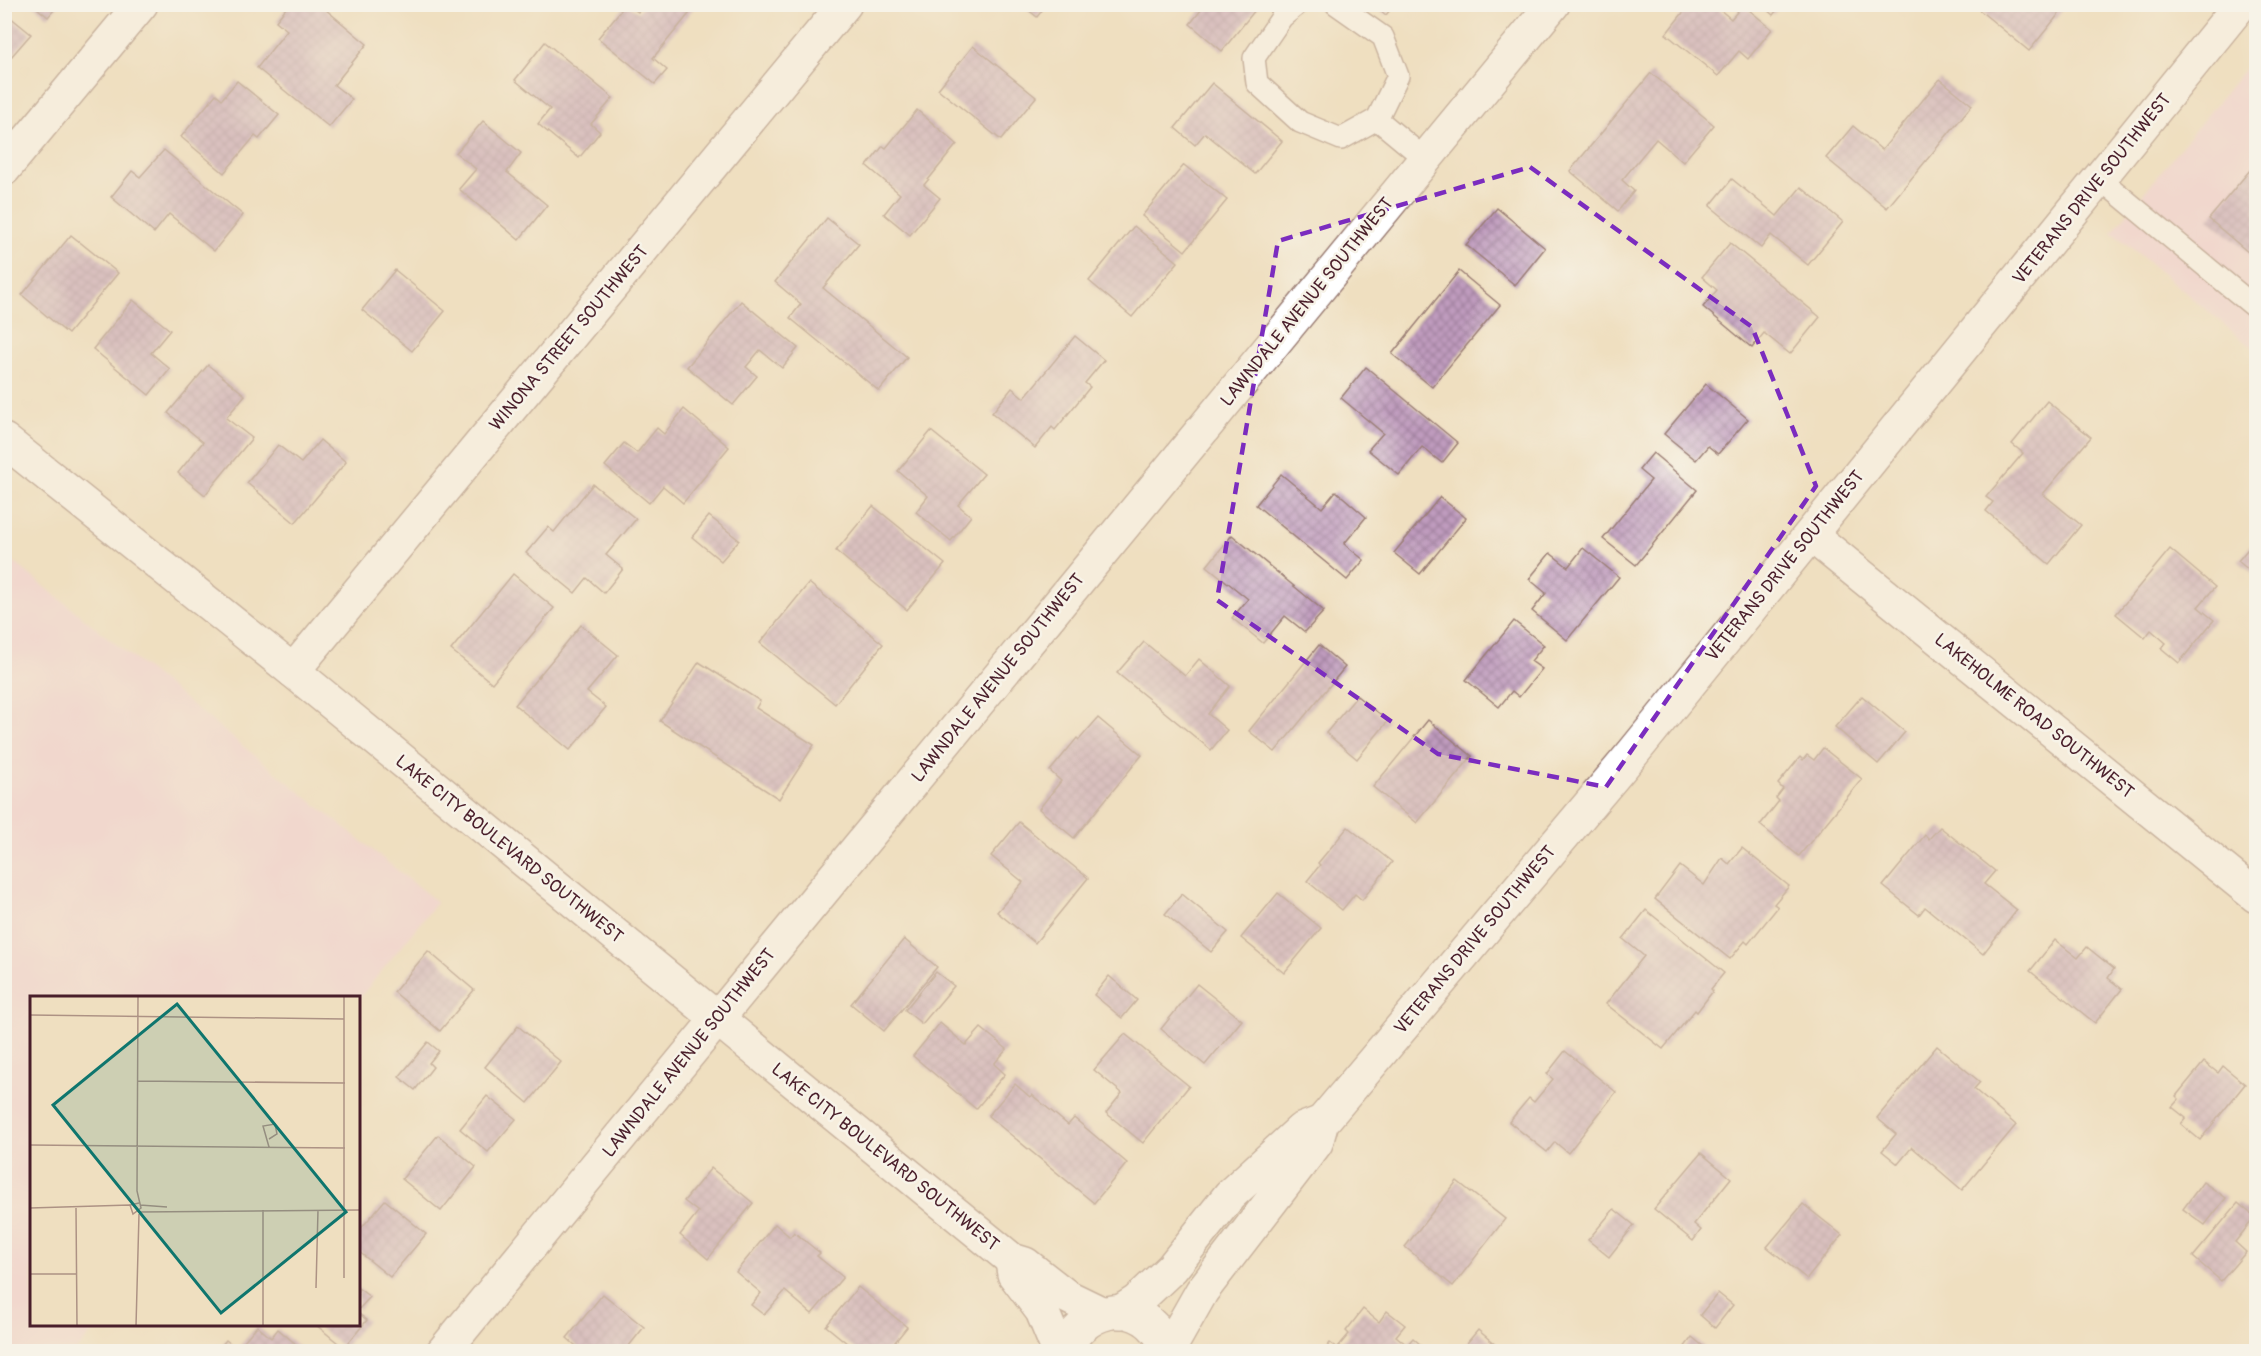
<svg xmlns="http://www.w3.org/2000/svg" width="2261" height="1356" font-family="Pangolin,sans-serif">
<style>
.built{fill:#f3cfde}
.building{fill:url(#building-cross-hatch)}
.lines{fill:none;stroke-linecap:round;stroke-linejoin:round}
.lane-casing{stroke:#9c7f76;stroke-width:24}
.street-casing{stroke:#9c7f76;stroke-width:36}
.secondary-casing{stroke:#9c7f76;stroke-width:36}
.lane{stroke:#fff;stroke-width:21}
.street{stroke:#fff;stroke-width:33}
.secondary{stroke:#fff;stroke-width:33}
.marked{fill:none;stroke:#7b2cbf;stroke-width:4.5;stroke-dasharray:12 8;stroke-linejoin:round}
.labels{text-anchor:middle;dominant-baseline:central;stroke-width:5;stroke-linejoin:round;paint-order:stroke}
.street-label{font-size:18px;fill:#4a1f2b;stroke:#f7f3e8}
.inset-road{fill:none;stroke:#ad9284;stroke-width:1.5}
.view{fill:#0f766e;fill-opacity:0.15;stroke:#0f766e;stroke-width:3}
.inset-edge{fill:none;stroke:#4a1f2b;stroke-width:3}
</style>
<defs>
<pattern id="building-cross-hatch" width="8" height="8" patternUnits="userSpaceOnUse" patternTransform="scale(1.5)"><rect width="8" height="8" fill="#bf9bbe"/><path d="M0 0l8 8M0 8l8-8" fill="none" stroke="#9d7e9b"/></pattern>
</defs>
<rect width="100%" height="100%" fill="#f7f3e8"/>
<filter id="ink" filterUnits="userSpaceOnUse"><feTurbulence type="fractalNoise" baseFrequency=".0167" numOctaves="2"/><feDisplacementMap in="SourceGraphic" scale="12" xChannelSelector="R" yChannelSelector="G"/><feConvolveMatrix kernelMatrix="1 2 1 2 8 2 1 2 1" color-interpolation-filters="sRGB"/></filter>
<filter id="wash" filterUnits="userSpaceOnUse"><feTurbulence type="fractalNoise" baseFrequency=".008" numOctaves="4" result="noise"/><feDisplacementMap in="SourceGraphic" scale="24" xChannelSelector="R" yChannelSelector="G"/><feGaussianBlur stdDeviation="1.35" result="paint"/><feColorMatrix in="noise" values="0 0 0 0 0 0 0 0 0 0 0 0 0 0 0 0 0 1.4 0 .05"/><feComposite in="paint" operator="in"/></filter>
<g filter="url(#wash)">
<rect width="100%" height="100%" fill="#efdfc0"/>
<g class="built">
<path d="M2256 55V351L2112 232Z"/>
<path d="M4 554 437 902 359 999 358 998H32V1324L98 1325 76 1351H5Z"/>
</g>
<g id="blocks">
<g class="building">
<path d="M32 4H59L48 17Z"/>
<path d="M289 4H319L367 44 334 85 352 99 329 127 257 68 287 30 276 21Z"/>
<path d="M626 4 638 12 645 4H688L693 9 653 58 667 70 655 84 598 38Z"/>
<path d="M1021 4H1047L1037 17Z"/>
<path d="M1206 4H1260L1222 51 1190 24Z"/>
<path d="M1372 4H1395L1386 15Z"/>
<path d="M1690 4H1713L1731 19 1743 5 1772 29 1748 59 1739 51 1718 76 1666 34Z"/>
<path d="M1760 4H1782L1773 15Z"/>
<path d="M1982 4H2067L2029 51 1978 9Z"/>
<path d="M4 12 31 34 11 57 4 52Z"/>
<path d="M545 42 613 98 591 124 600 132 579 158 538 124 550 109 515 80Z"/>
<path d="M973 46 1036 97 1001 140 938 89Z"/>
<path d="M1651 73 1714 125 1683 162 1656 139 1622 180 1634 191 1618 211 1570 171Z"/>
<path d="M1940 79 1972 105 1887 208 1826 158 1853 126 1882 150Z"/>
<path d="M237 81 279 115 259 139 255 136 224 173 181 137 216 94 222 99Z"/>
<path d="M1212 83 1282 141 1255 174 1205 133 1195 145 1175 128Z"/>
<path d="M917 110 957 144 924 185 940 198 910 235 884 214 900 194 867 166 883 146 886 148Z"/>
<path d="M483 121 521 153 507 172 547 205 519 240 459 189 476 169 456 153Z"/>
<path d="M164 150 243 215 214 251 169 214 154 233 111 197 132 171 140 177Z"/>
<path d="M1184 165 1227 200 1185 251 1142 216Z"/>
<path d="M2256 166V259L2209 219 2251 169 2253 170Z"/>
<path d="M1732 179 1777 216 1801 187 1843 222 1808 265 1771 235 1761 248 1710 206Z"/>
<path d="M1497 208 1545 248 1515 285 1466 245Z"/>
<path d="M827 218 859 244 823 288 907 357 879 391 790 318 801 304 775 282Z"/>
<path d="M1134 226 1178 262 1132 317 1089 281Z"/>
<path d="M71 235 118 273 68 334 22 295Z"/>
<path d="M1730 243 1820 317 1790 354 1764 333 1752 348 1703 307 1717 290 1702 277Z"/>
<path d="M395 270 445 311 412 351 362 310Z"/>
<path d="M1459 271 1500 305 1432 387 1392 354Z"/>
<path d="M133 300 170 330 151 353 170 369 149 395 93 349Z"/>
<path d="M741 301 798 348 782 368 760 350 746 367 757 376 733 405 687 367Z"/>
<path d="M1075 336 1104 360 1085 383 1090 387 1055 430 1052 427 1035 448 992 413 1012 388 1024 398Z"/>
<path d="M208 365 245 395 226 418 252 438 205 495 178 473 203 442 168 413Z"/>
<path d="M1366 367 1458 443 1442 463 1422 447 1399 475 1368 450 1383 433 1341 398Z"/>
<path d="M1706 384 1748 419 1718 454 1708 446 1696 460 1664 434Z"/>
<path d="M2047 401 2091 437 2043 494 2081 525 2049 564 1986 511 1993 502 1986 497 2023 453 2012 444Z"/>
<path d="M684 409 729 447 683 503 663 486 649 503 605 466 624 443 637 453 657 428 664 434Z"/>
<path d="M931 431 984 474 958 505 971 516 951 541 916 512 928 496 898 471Z"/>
<path d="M320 440 346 462 295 523 247 483 278 445 301 463Z"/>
<path d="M1653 453 1697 490 1636 565 1603 539 1651 480 1639 470Z"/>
<path d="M1281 474 1322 508 1336 491 1366 517 1344 544 1364 560 1347 580 1256 505Z"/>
<path d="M593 484 636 519 606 555 623 569 604 593 587 578 575 593 526 553 548 527 554 532Z"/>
<path d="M1440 497 1466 518 1420 574 1394 553Z"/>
<path d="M873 506 945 564 907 610 836 551Z"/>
<path d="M709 516 739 540 721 561 692 537Z"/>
<path d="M1232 535 1324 611 1305 632 1285 616 1263 643 1232 618 1248 599 1207 566Z"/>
<path d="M2256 539V576L2238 561Z"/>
<path d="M1583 548 1619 577 1567 640 1532 611 1546 593 1529 579 1550 553 1568 567Z"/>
<path d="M2170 549 2215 587 2198 607 2214 620 2179 663 2161 648 2166 643 2151 630 2145 638 2116 614Z"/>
<path d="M513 574 554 608 492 683 451 650Z"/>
<path d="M809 583 883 644 835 704 760 643Z"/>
<path d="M1514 621 1544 645 1531 661 1542 669 1519 697 1512 691 1499 707 1466 680Z"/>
<path d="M581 625 618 655 587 692 606 707 570 750 515 705Z"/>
<path d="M1144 642 1185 676 1199 659 1230 686 1208 714 1227 730 1211 750 1117 673Z"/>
<path d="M1319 645 1345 667 1275 752 1249 731Z"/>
<path d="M699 662 760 701 756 708 814 745 779 799 660 721Z"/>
<path d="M1357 696 1388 721 1357 759 1326 733Z"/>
<path d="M1862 696 1905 732 1878 764 1835 727Z"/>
<path d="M1098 718 1142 755 1074 838 1039 809 1061 781 1050 771 1077 738 1079 740Z"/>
<path d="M1428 720 1472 756 1417 823 1373 787Z"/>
<path d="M1823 748 1862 779 1799 856 1760 825 1779 801 1776 798 1783 789 1778 784 1800 757 1803 760 1807 755 1814 760Z"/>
<path d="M1019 822 1088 878 1035 943 997 912 1023 882 991 856Z"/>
<path d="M1348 827 1392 862 1362 900 1355 894 1342 910 1307 881 1320 865 1318 863Z"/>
<path d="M1940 827 1995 871 1984 884 2017 910 1983 954 1925 907 1919 915 1883 886 1925 835 1929 839Z"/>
<path d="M1742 848 1789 886 1774 904 1778 907 1748 944 1745 941 1730 959 1655 899 1680 866 1704 885 1722 858 1729 864Z"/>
<path d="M1278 893 1321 928 1284 973 1241 938Z"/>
<path d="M1182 894 1228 932 1211 952 1165 914Z"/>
<path d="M1646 910 1724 973 1711 989 1713 991 1697 1012 1695 1010 1663 1049 1606 1004 1644 956 1623 939Z"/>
<path d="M904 939 937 967 884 1031 851 1004Z"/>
<path d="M2055 940 2078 958 2087 947 2114 969 2108 978 2122 989 2095 1023 2030 971Z"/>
<path d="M428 951 474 990 440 1031 394 992Z"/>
<path d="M936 972 954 986 922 1024 905 1010Z"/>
<path d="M1109 976 1137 1000 1122 1018 1094 995Z"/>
<path d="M1197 984 1242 1020 1205 1065 1161 1029Z"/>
<path d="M940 1023 966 1045 981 1028 1007 1049 994 1064 1005 1074 976 1109 913 1056Z"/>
<path d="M518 1026 561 1062 528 1103 485 1067Z"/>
<path d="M1125 1034 1189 1086 1143 1143 1106 1113 1122 1093 1094 1070Z"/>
<path d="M428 1042 439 1051 429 1063 433 1067 415 1090 399 1077Z"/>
<path d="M1937 1046 1980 1082 1974 1089 2016 1125 1962 1190 1912 1147 1898 1164 1882 1151 1896 1134 1877 1118Z"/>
<path d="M1565 1051 1616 1092 1568 1153 1555 1142 1547 1152 1509 1122 1529 1098 1534 1102 1553 1079 1547 1074Z"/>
<path d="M2204 1062 2218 1073 2223 1066 2245 1084 2200 1140 2181 1124 2186 1118 2172 1107 2179 1099 2176 1096Z"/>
<path d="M1015 1084 1030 1097 1032 1095 1068 1125 1074 1118 1127 1163 1094 1203 988 1116Z"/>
<path d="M487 1096 516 1119 488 1152 460 1129Z"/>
<path d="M438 1135 476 1167 441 1211 402 1179Z"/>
<path d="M1701 1153 1731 1178 1694 1224 1701 1230 1693 1241 1654 1209Z"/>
<path d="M711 1168 753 1203 708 1259 680 1235 698 1212 684 1201Z"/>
<path d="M1457 1181 1505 1219 1453 1286 1405 1247Z"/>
<path d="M2203 1182 2226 1198 2205 1225 2183 1209Z"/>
<path d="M385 1200 426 1234 390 1277 358 1251V1232Z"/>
<path d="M2238 1203 2255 1217 2235 1242 2246 1252 2221 1281 2193 1257Z"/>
<path d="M1803 1204 1842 1235 1807 1279 1767 1247Z"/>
<path d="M1614 1209 1634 1225 1609 1257 1588 1240Z"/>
<path d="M775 1224 790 1237 794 1232 820 1253 817 1256 843 1277 812 1314 785 1291 764 1315 751 1305 761 1293 736 1272Z"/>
<path d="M858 1287 907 1327 887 1352H858L826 1326Z"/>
<path d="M358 1288 370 1297 358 1310Z"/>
<path d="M1718 1293 1733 1305 1715 1328 1700 1315Z"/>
<path d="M603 1294 644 1327 624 1352H583L567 1338Z"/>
<path d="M1363 1309 1379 1322 1387 1311 1405 1325 1396 1336 1407 1345 1413 1338 1429 1352H1323L1330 1343 1337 1348 1349 1334 1346 1331Z"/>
<path d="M358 1313 367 1320 344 1348 315 1324H358Z"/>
<path d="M257 1326 271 1338 278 1329 305 1352H216L226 1340 237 1349Z"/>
<path d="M1478 1330 1504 1352H1465L1462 1349Z"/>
<path d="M1692 1337 1710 1352H1681Z"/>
</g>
</g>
</g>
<g filter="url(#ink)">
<use href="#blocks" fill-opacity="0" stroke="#9c7f76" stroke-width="1.5"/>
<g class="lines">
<defs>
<g id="lane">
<path d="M1298 4 1282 17 1254 58 1257 83 1300 122 1341 139 1377 119 1398 76 1383 37 1336 4"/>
<path d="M1377 119 1424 158"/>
<path d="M2100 179 2256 308"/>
</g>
<g id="street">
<path d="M4 169 141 4"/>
<path d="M1811 535 2256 896"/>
<path d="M293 671 845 4"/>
<path d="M443 1352 1553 4"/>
</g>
<g id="secondary">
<path d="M4 440 293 671 1012 1260 1025 1264 1066 1296 1101 1313"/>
<path d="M1012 1262 1014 1274 1042 1311 1059 1352"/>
<path d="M1120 1312 1137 1301 1172 1268 1230 1195 1301 1130 1322 1122"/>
<path d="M1168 1351 1202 1291 1316 1143 1322 1122 1633 753 2241 4"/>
<path d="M1065 1352C1080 1310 1133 1295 1160 1335 1163 1340 1166 1346 1168 1352"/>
</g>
</defs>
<use href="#lane" class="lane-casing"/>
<use href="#street" class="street-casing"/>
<use href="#secondary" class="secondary-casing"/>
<use href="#lane" class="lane"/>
<use href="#street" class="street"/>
<use href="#secondary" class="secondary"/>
</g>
</g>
<path d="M0 0H2261V1356H0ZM1530 167 1752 327 1816 486 1606 787 1438 754 1217 600 1278 241Z" fill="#efdfc0" fill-opacity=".55" fill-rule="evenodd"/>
<path class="marked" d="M1530 167 1752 327 1816 486 1606 787 1438 754 1217 600 1278 241Z"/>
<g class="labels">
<g class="street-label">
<text transform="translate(2092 189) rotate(-51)">VETERANS DRIVE SOUTHWEST</text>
<text transform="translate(1307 302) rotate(-51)">LAWNDALE AVENUE SOUTHWEST</text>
<text transform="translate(569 338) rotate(-50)">WINONA STREET SOUTHWEST</text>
<text transform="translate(1785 566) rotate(-51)">VETERANS DRIVE SOUTHWEST</text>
<text transform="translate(998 678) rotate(-51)">LAWNDALE AVENUE SOUTHWEST</text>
<text transform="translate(2034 716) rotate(39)">LAKEHOLME ROAD SOUTHWEST</text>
<text transform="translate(509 849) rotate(39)">LAKE CITY BOULEVARD SOUTHWEST</text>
<text transform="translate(1475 940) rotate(-50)">VETERANS DRIVE SOUTHWEST</text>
<text transform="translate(689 1053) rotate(-51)">LAWNDALE AVENUE SOUTHWEST</text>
<text transform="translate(885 1157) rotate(39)">LAKE CITY BOULEVARD SOUTHWEST</text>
</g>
</g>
<g transform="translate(30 996)">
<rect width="330" height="330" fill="#efdfc0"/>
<path class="inset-road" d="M108 0 107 195 111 212 103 218 100 209 109 207M0 19 314 23M107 85 315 87M0 149 315 152M239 151 233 130 245 128 247 138 239 143M110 209 137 211M0 212 100 209M46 212 47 330M233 214V330M110 216 330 214M0 278H47M314 282V0M286 292 288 214M106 330 109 218"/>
<path class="view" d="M147 8 316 216 191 317 23 109Z"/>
<rect width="330" height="330" class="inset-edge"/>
</g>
<rect width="2261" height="1356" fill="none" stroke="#f7f3e8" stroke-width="24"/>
</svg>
